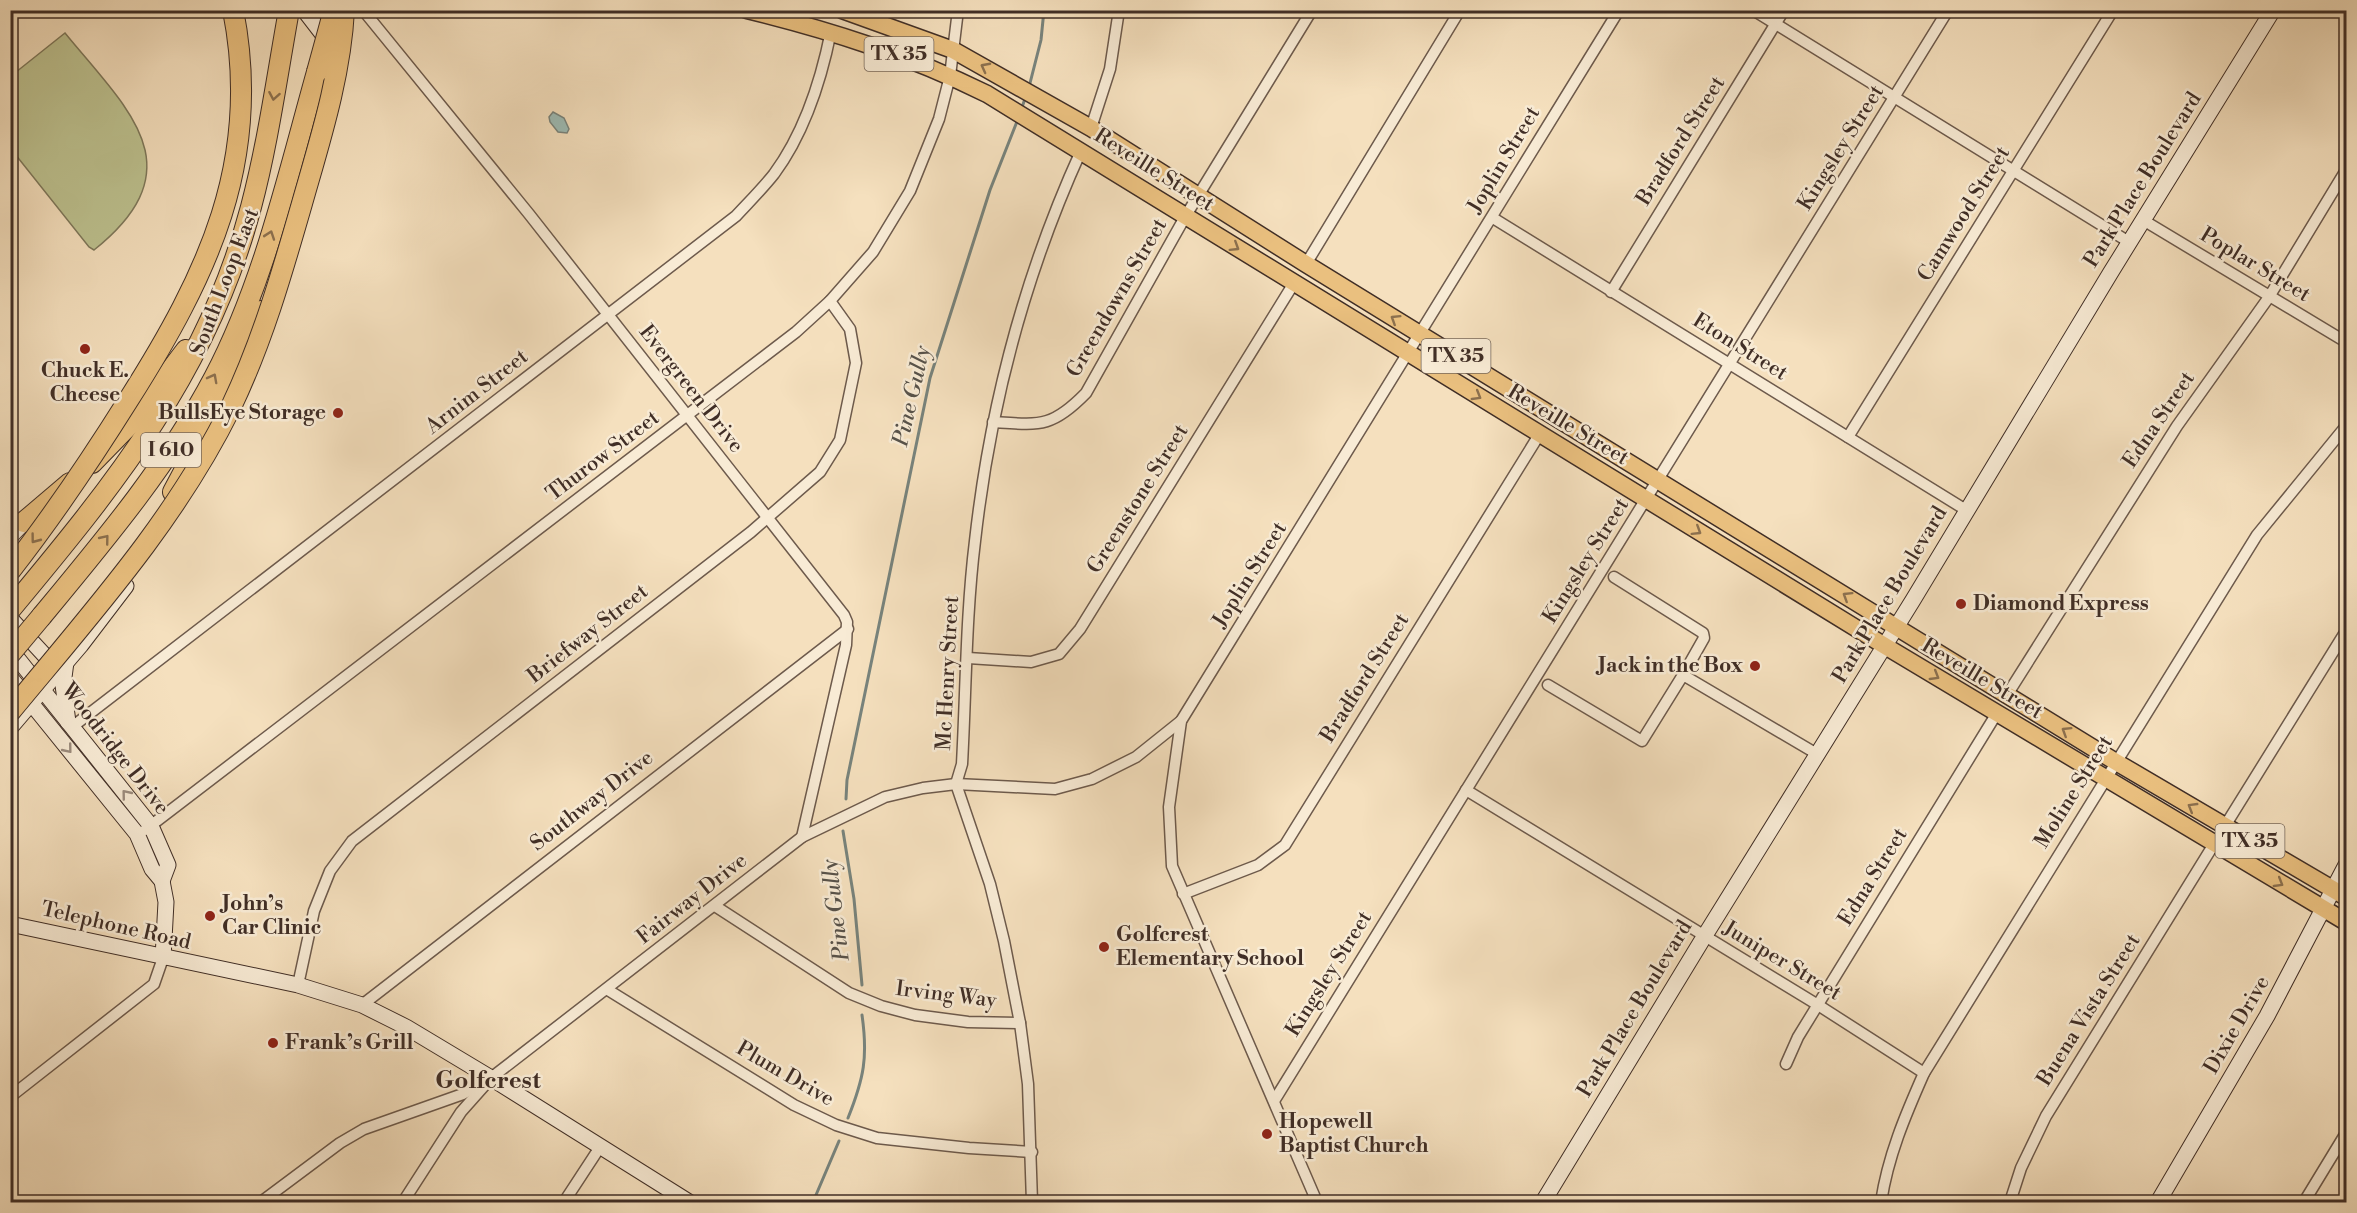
<svg xmlns="http://www.w3.org/2000/svg" width="2357" height="1213" font-family="'Libre Bodoni',serif">
<style>
.green{fill:#bdc290;stroke:#7e785b;stroke-width:1.5}
.water{fill:#9dbcb6;stroke:#78837c;stroke-width:1.5}
.lines{fill:none;stroke-linecap:round;stroke-linejoin:round}
.stream{stroke:#78837c;stroke-width:3}
.street-casing{stroke:#6d5a4c;stroke-width:13}
.secondary-casing{stroke:#402e26;stroke-width:17}
.primary-casing{stroke:#402e26;stroke-width:19}
.highway-casing{stroke:#402e26;stroke-width:22}
.street{stroke:#f8ebd5;stroke-width:10}
.secondary{stroke:#f8ebd5;stroke-width:15}
.primary{stroke:#eac07f;stroke-width:16}
.highway{stroke:#eac07f;stroke-width:20}
.highway-bridge-casing{stroke:#402e26;stroke-width:22;stroke-linecap:butt}
.highway-bridge{stroke:#eac07f;stroke-width:20}
.oneway{stroke:#8c704e}
.oneway2{stroke:#9c8c7e}
.poi-dot{fill:#8f2418;stroke:#f8ebd5;stroke-width:2}
.labels{text-anchor:middle;dominant-baseline:central;stroke-width:5;stroke-linejoin:round;paint-order:stroke}
.shield{fill:#f8ebd5;stroke:#77675a;stroke-width:1.5}
.shield-label{font-size:20px;font-weight:bold;fill:#402e26}
.street-label{font-size:21px;fill:#402e26;stroke:#f8ebd5}
.poi-label{font-size:21px;font-weight:bold;fill:#402e26;stroke:#f8ebd5;text-anchor:start}
.water-label{font-size:22px;font-style:italic;fill:#57524a;stroke:#f8ebd5}
.quarter-label{font-size:24px;font-weight:bold;fill:#402e26;stroke:#f8ebd5}
</style>
<rect width="100%" height="100%" fill="#f5e0be"/>
<filter id="stains"><feTurbulence type="fractalNoise" baseFrequency=".00333" numOctaves="4"/><feColorMatrix values="0 0 0 0 .2 0 0 0 0 .09 0 0 0 0 .02 0 0 0 .5 -.17"/></filter>
<radialGradient id="worn" r=".72"><stop offset=".6" stop-color="#630" stop-opacity="0"/><stop offset="1" stop-color="#630" stop-opacity=".3"/></radialGradient>
<path class="green" d="M65 33C127 109 198 167 94 250L89 247 11 149V76Z"/>
<path class="water" d="M553 112 564 118 569 129 567 133 558 132 550 122 549 117Z"/>
<g class="lines">
<g class="stream">
<path d="M1029 87 1041 40 1044 10"/>
<path d="M1021 110 1026 96"/>
<path d="M846 799 847 780 930 378 990 190 1018 119"/>
<path d="M843 831 854 899 862 985"/>
<path d="M848 1118C864 1078 868 1057 862 1015"/>
<path d="M813 1202 839 1141"/>
</g>
<defs>
<g id="street">
<path d="M363 10 529 214 844 615 847 622 846 645 802 837"/>
<path d="M1753 10 2129 242"/>
<path d="M1091 128 1110 69 1119 10"/>
<path d="M1493 218 1966 510"/>
<path d="M2143 220 2346 342"/>
<path d="M1306 264 1460 10"/>
<path d="M1611 292 1784 10"/>
<path d="M993 422C1040 425 1052 428 1086 393L1185 217 1312 10"/>
<path d="M1848 437 2113 10"/>
<path d="M1614 577 1703 633 1704 638 1683 675"/>
<path d="M968 658 1031 662 1059 654 1080 629 1294 283"/>
<path d="M1548 685 1642 741 1683 675 1817 754"/>
<path d="M2007 695 2177 426 2269 297 2346 170"/>
<path d="M72 727 736 216C749 202 763 188 774 174 805 132 821 81 831 31"/>
<path d="M1466 790 1818 1005 1924 1073"/>
<path d="M2225 826 2346 631"/>
<path d="M145 830 686 416 796 332 830 301 873 252 910 191 939 119 950 76 958 10"/>
<path d="M1183 894 1258 865 1285 845 1539 435"/>
<path d="M715 906 849 993 881 1006 915 1015 968 1022 1020 1023"/>
<path d="M298 985 314 911 330 871 352 841 751 532 820 472 840 440 856 363 850 329 830 301"/>
<path d="M608 990 794 1105 836 1125 877 1138 969 1148 1032 1152"/>
<path d="M362 1005 848 629"/>
<path d="M1786 1064 1798 1037 1997 713"/>
<path d="M10 1097 154 984 163 958"/>
<path d="M1274 1101 1948 10"/>
<path d="M261 1202 340 1143 364 1129 463 1094 491 1078 802 837 885 797 923 788 956 784 1055 789 1092 779 1136 757 1181 721"/>
<path d="M403 1202 461 1112 485 1085"/>
<path d="M564 1202 600 1147"/>
<path d="M1032 1202 1028 1084 1020 1023 1004 941 990 884 956 784 962 764C966 690 966 614 975 541 990 407 1025 274 1081 151"/>
<path d="M1317 1202 1172 866 1169 807 1181 721 1619 10"/>
<path d="M1881 1202C1888 1156 1905 1116 1924 1073L2257 535 2346 426"/>
<path d="M2010 1202 2021 1168 2046 1116 2214 844"/>
<path d="M2304 1202 2346 1133"/>
</g>
<g id="secondary">
<path d="M304 10 331 45"/>
<path d="M10 537 31 515"/>
<path d="M10 618 48 659 66 662 63 685 68 722"/>
<path d="M10 649 151 826 168 865 162 881"/>
<path d="M10 677 137 834 152 869 162 881 166 902 163 958"/>
<path d="M10 728 81 645 126 586"/>
<path d="M10 924 298 985 362 1005 406 1027 491 1078 689 1202"/>
<path d="M1543 1202 1704 937 1913 600 2111 272 2273 10"/>
<path d="M2158 1202 2267 1016 2346 865"/>
</g>
<g id="primary">
<path d="M747 10C832 31 908 55 987 94L1885 646 2346 922"/>
<path d="M842 10 953 50 1091 128 1306 264 1896 627 2116 762 2346 897"/>
</g>
<g id="highway">
<path d="M92 463 131 423 186 350"/>
<path d="M173 492 224 396 261 311"/>
<path d="M24 522 70 483"/>
<path d="M10 610C115 484 208 370 251 207 268 143 277 76 289 10"/>
<path d="M41 617C104 541 168 465 214 378 264 283 288 175 317 72"/>
</g>
</defs>
<use href="#street" class="street-casing"/>
<use href="#secondary" class="secondary-casing"/>
<use href="#primary" class="primary-casing"/>
<use href="#highway" class="highway-casing"/>
<use href="#street" class="street"/>
<use href="#secondary" class="secondary"/>
<use href="#primary" class="primary"/>
<use href="#highway" class="highway"/>
<defs>
<g id="highway-bridge">
<path d="M317 72 334 10"/>
<path d="M10 571C53 516 92 458 129 399 207 276 263 161 233 10"/>
<path d="M10 654 41 617"/>
<path d="M10 712C90 615 175 521 231 407 264 338 284 266 305 193 322 134 341 72 344 10"/>
</g>
</defs>
<use href="#highway-bridge" class="highway-bridge-casing"/>
<use href="#highway-bridge" class="highway-bridge"/>
</g>
<defs><path id="oneway-chevron" d="M-2-3.5L2.5 0L-2 3.5" fill="none" stroke-width="1.6" stroke-linecap="round" stroke-linejoin="round" transform="scale(1.5)"/></defs>
<g class="oneway">
<use href="#oneway-chevron" transform="translate(985 67) rotate(-152)"/>
<use href="#oneway-chevron" transform="translate(274 96) rotate(100)"/>
<use href="#oneway-chevron" transform="translate(270 235) rotate(-71)"/>
<use href="#oneway-chevron" transform="translate(1235 247) rotate(32)"/>
<use href="#oneway-chevron" transform="translate(1395 319) rotate(-148)"/>
<use href="#oneway-chevron" transform="translate(213 378) rotate(-62)"/>
<use href="#oneway-chevron" transform="translate(1477 396) rotate(31)"/>
<use href="#oneway-chevron" transform="translate(1697 531) rotate(32)"/>
<use href="#oneway-chevron" transform="translate(35 539) rotate(127)"/>
<use href="#oneway-chevron" transform="translate(105 539) rotate(-51)"/>
<use href="#oneway-chevron" transform="translate(1847 596) rotate(-148)"/>
<use href="#oneway-chevron" transform="translate(1935 676) rotate(31)"/>
<use href="#oneway-chevron" transform="translate(2066 731) rotate(-148)"/>
<use href="#oneway-chevron" transform="translate(2192 807) rotate(-149)"/>
<use href="#oneway-chevron" transform="translate(2279 883) rotate(31)"/>
</g>
<g class="oneway2">
<use href="#oneway-chevron" transform="translate(68 749) rotate(51)"/>
<use href="#oneway-chevron" transform="translate(126 794) rotate(-129)"/>
</g>
<g class="poi-dot">
<circle cx="85" cy="349" r="6"/>
<circle cx="338" cy="413" r="6"/>
<circle cx="1961" cy="604" r="6"/>
<circle cx="1755" cy="666" r="6"/>
<circle cx="210" cy="916" r="6"/>
<circle cx="1104" cy="947" r="6"/>
<circle cx="273" cy="1043" r="6"/>
<circle cx="1267" cy="1134" r="6"/>
</g>
<g class="labels">
<g class="shield">
<rect x="864.5" y="37" width="69" height="34" rx="4.5"/>
<rect x="1421.5" y="339" width="69" height="34" rx="4.5"/>
<rect x="141" y="433" width="60" height="34" rx="4.5"/>
<rect x="2215.5" y="824" width="69" height="34" rx="4.5"/>
</g>
<g class="shield-label">
<text x="899" y="54">TX 35</text>
<text x="1456" y="356">TX 35</text>
<text x="171" y="450">I 610</text>
<text x="2250" y="841">TX 35</text>
</g>
<g class="street-label">
<text transform="translate(1681 141) rotate(-58)">Bradford Street</text>
<text transform="translate(1841 148) rotate(-58)">Kingsley Street</text>
<text transform="translate(1504 160) rotate(-59)">Joplin Street</text>
<text transform="translate(1154 170) rotate(32)">Reveille Street</text>
<text transform="translate(2143 180) rotate(-58)">Park Place Boulevard</text>
<text transform="translate(1964 214) rotate(-58)">Camwood Street</text>
<text transform="translate(2255 265) rotate(31)">Poplar Street</text>
<text transform="translate(225 282) rotate(-69)">South Loop East</text>
<text transform="translate(1117 298) rotate(-60)">Greendowns Street</text>
<text transform="translate(1740 347) rotate(32)">Eton Street</text>
<text transform="translate(691 389) rotate(52)">Evergreen Drive</text>
<text transform="translate(477 392) rotate(-38)">Arnim Street</text>
<text transform="translate(2159 420) rotate(-56)">Edna Street</text>
<text transform="translate(1568 425) rotate(31)">Reveille Street</text>
<text transform="translate(603 456) rotate(-37)">Thurow Street</text>
<text transform="translate(1138 499) rotate(-58)">Greenstone Street</text>
<text transform="translate(1586 561) rotate(-58)">Kingsley Street</text>
<text transform="translate(1250 575) rotate(-58)">Joplin Street</text>
<text transform="translate(1890 595) rotate(-59)">Park Place Boulevard</text>
<text transform="translate(588 634) rotate(-38)">Briefway Street</text>
<text transform="translate(948 673) rotate(-87)">Mc Henry Street</text>
<text transform="translate(1365 678) rotate(-58)">Bradford Street</text>
<text transform="translate(1982 679) rotate(31)">Reveille Street</text>
<text transform="translate(115 749) rotate(52)">Woodridge Drive</text>
<text transform="translate(2074 792) rotate(-58)">Moline Street</text>
<text transform="translate(592 801) rotate(-38)">Southway Drive</text>
<text transform="translate(1873 877) rotate(-58)">Edna Street</text>
<text transform="translate(692 899) rotate(-38)">Fairway Drive</text>
<text transform="translate(116 926) rotate(13)">Telephone Road</text>
<text transform="translate(1782 961) rotate(31)">Juniper Street</text>
<text transform="translate(1329 974) rotate(-58)">Kingsley Street</text>
<text transform="translate(946 995) rotate(7)">Irving Way</text>
<text transform="translate(1635 1009) rotate(-59)">Park Place Boulevard</text>
<text transform="translate(2089 1010) rotate(-58)">Buena Vista Street</text>
<text transform="translate(2237 1025) rotate(-60)">Dixie Drive</text>
<text transform="translate(785 1074) rotate(30)">Plum Drive</text>
</g>
<g class="poi-label">
<text x="85" y="371" text-anchor="middle">Chuck E.<tspan x="85" dy="24">Cheese</tspan></text>
<text x="326" y="413" text-anchor="end">BullsEye Storage</text>
<text x="1973" y="604">Diamond Express</text>
<text x="1743" y="666" text-anchor="end">Jack in the Box</text>
<text x="222" y="904">John’s<tspan x="222" dy="24">Car Clinic</tspan></text>
<text x="1116" y="935">Golfcrest<tspan x="1116" dy="24">Elementary School</tspan></text>
<text x="285" y="1043">Frank’s Grill</text>
<text x="1279" y="1122">Hopewell<tspan x="1279" dy="24">Baptist Church</tspan></text>
</g>
<g class="water-label">
<text transform="translate(912 396) rotate(-77)">Pine Gully</text>
<text transform="translate(836 910) rotate(-97)">Pine Gully</text>
</g>
<g class="quarter-label">
<text x="488" y="1081">Golfcrest</text>
</g>
</g>
<rect width="2357" height="1213" fill="none" stroke="#f5e0be" stroke-width="36"/>
<rect x="12" y="12" width="2333" height="1189" fill="none" stroke="#402e26" stroke-width="3"/>
<rect x="18" y="18" width="2321" height="1177" fill="none" stroke="#402e26" stroke-width="1.5"/>
<rect width="100%" height="100%" filter="url(#stains)"/>
<rect width="100%" height="100%" fill="url(#worn)"/>
</svg>
